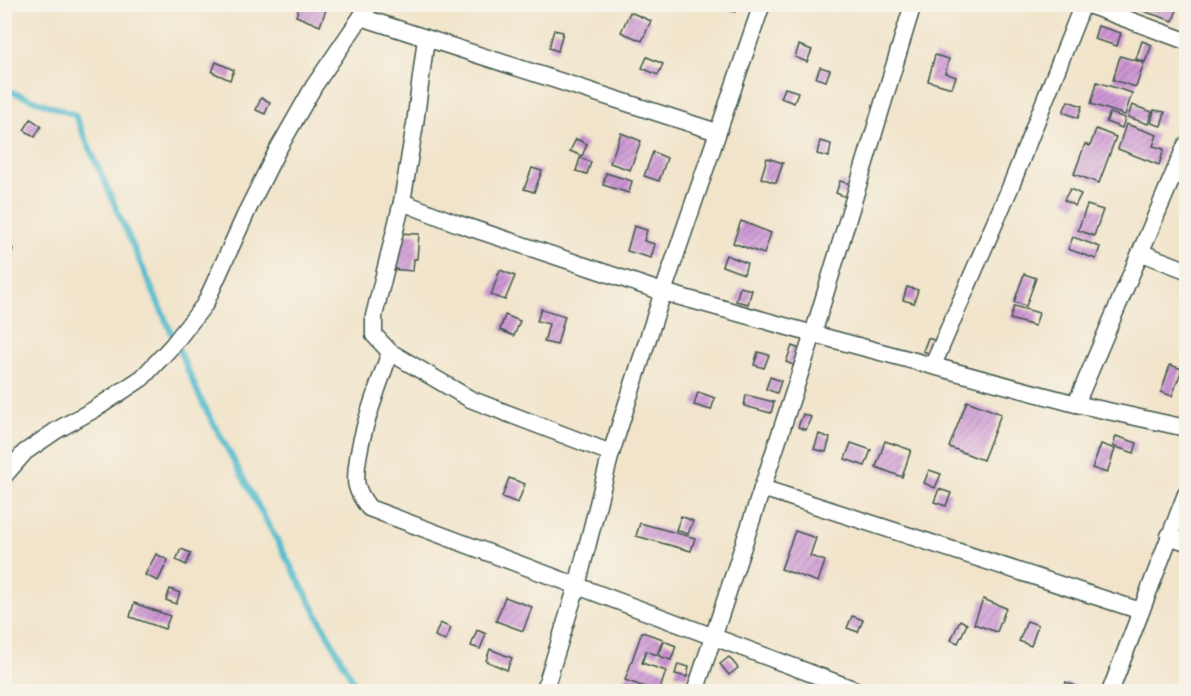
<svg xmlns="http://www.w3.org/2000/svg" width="1191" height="696" font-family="Vollkorn,serif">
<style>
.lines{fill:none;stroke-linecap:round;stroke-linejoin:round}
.stream{stroke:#51bbcd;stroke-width:6}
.building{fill:url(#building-hatch)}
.street-casing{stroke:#3e564a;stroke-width:19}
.street{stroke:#fff;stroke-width:16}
</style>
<defs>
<pattern id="building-hatch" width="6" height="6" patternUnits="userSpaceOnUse" patternTransform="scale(1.5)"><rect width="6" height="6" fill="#ce96d5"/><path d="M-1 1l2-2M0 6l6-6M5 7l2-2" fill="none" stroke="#a77cae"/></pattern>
</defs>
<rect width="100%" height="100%" fill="#f7f3e8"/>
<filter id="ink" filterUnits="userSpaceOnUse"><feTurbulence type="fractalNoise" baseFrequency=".0167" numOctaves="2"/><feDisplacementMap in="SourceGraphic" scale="12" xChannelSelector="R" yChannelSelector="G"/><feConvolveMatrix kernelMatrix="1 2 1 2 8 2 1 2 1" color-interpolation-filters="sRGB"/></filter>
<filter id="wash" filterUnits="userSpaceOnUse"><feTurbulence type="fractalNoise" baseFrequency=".008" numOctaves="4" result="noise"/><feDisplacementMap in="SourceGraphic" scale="24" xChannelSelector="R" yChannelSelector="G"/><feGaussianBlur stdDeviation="1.35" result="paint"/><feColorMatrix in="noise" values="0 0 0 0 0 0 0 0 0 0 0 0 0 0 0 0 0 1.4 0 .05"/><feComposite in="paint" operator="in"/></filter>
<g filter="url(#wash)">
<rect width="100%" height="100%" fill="#f1e4ca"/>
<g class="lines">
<path class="stream" d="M4 89 75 115 202 402 359 692"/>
</g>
<g id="blocks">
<g class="building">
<path d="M300 4H328L320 26 296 16Z"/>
<path d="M715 4H737L735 12Z"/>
<path d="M1135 4H1179L1173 21 1134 8Z"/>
<path d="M630 12 651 21 642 41 621 32Z"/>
<path d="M1098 26 1121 33 1117 46 1094 39Z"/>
<path d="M554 30 563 32 558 51 549 48Z"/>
<path d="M1142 41 1152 45 1145 62 1136 59Z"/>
<path d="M799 45 812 50 807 62 795 57Z"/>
<path d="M935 55 949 59 945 73 956 77 952 88 928 81Z"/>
<path d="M1120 56 1144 63 1136 87 1113 80Z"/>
<path d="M647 57 663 64 658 75 642 68Z"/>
<path d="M216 62 234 70 230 80 212 72Z"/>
<path d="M820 67 830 70 826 81 816 78Z"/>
<path d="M1097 82 1132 93 1125 115 1091 104Z"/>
<path d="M785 88 798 92 794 103 781 98Z"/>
<path d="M261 98 270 102 265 114 256 110Z"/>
<path d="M1068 101 1082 106 1078 118 1063 112Z"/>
<path d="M1132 105 1152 112 1148 124 1128 117Z"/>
<path d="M1154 110 1165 112 1161 126 1151 123Z"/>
<path d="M1110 113 1125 118 1122 128 1106 122Z"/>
<path d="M31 119 41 126 35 137 24 130Z"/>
<path d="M1126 124 1157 135 1153 146 1164 149 1159 165 1118 149Z"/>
<path d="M1096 129 1116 137 1099 183 1074 174 1085 144 1090 146Z"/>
<path d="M621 133 641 141 630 170 610 163Z"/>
<path d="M576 139 587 144 582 156 570 151Z"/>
<path d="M820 141 831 144 829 157 817 154Z"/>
<path d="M653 152 667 158 659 181 644 176Z"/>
<path d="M580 158 591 162 587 174 576 171Z"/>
<path d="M767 158 783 163 776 183 761 178Z"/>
<path d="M532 168 542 171 534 192 524 189Z"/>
<path d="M606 173 632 181 629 193 603 185Z"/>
<path d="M840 181 850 184 846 197 836 193Z"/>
<path d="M1070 189 1081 194 1075 206 1064 200Z"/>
<path d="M1087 205 1103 210 1094 236 1078 230Z"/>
<path d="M741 221 771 233 764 254 733 243Z"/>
<path d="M634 226 647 230 644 241 655 244 651 258 627 251Z"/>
<path d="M394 233 419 234 417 259H414L413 271 391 269Z"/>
<path d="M1073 237 1100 247 1096 259 1068 249Z"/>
<path d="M4 246 13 249 9 260 4 259Z"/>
<path d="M726 255 747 263 744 274 722 266Z"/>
<path d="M500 270 515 276 505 300 491 295Z"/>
<path d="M1024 274 1036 278 1026 306 1014 302Z"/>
<path d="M740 287 752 290 748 304 736 301Z"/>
<path d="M907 287 918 290 914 303 903 300Z"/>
<path d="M1014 306 1039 313 1035 326 1010 319Z"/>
<path d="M541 309 565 316 557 345 544 342 549 324 537 321Z"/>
<path d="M505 315 520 321 514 336 500 330Z"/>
<path d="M928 338 939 342 934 355 923 351Z"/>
<path d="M792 346 804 351 798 367 786 362Z"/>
<path d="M758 352 769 355 764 368 754 365Z"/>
<path d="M1170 365 1182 369 1172 396 1161 392Z"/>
<path d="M770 377 781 381 777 393 766 389Z"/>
<path d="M698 392 715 398 711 410 694 405Z"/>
<path d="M746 395 774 402 771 413 744 406Z"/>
<path d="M967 401 1001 414 983 460 949 447Z"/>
<path d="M803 414 811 417 806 430 798 427Z"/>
<path d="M819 434 830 438 826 452 814 449Z"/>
<path d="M1116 436 1137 443 1134 453 1113 446Z"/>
<path d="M885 441 911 450 902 477 876 467Z"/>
<path d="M851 443 871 450 865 466 845 459Z"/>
<path d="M1101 444 1115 449 1107 473 1092 468Z"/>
<path d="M929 470 941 474 935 488 924 483Z"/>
<path d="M509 478 525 484 518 503 502 497Z"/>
<path d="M939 489 951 493 946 506 934 502Z"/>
<path d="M681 516 693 521 688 534 676 530Z"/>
<path d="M640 523 695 538 691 551 636 536Z"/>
<path d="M795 531 816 538 810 556 825 561 818 582 781 569Z"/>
<path d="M181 549 191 553 186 565 176 560Z"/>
<path d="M156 554 168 560 158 581 145 575Z"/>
<path d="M170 589 180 593 176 604 166 600Z"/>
<path d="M505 597 532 607 523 631 496 621Z"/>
<path d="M983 599 1006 608 997 632 974 624Z"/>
<path d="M134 603 170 616 165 629 130 617Z"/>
<path d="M852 616 863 620 858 632 847 628Z"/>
<path d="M960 620 967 624 958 643 951 640Z"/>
<path d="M1027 621 1038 625 1031 646 1019 641Z"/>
<path d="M440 623 451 628 445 641 435 636Z"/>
<path d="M477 630 486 634 480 649 471 646Z"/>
<path d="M642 632 663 639 657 655 646 651 642 663 666 671 659 692 625 680Z"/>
<path d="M664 641 676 646 671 660 659 656Z"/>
<path d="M490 649 512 658 507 670 486 661Z"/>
<path d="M729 657 738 668 729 675 720 664Z"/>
<path d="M678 664 689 667 687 677 675 674Z"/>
<path d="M1066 682 1076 686 1074 692H1063Z"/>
</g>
</g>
</g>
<g filter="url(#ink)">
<use href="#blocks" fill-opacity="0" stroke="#3e564a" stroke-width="1.5"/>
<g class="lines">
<defs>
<g id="street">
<path d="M1086 4 1186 41"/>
<path d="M361 17 717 132"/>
<path d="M426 38 415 124 402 202 374 316V335L390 352 470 399 611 453"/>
<path d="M402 202 456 223 663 292 813 334 1076 404 1186 428"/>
<path d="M1142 253 1186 270"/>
<path d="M390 352C377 391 357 438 356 479 356 490 363 500 369 508L861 692"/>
<path d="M933 365 1010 188 1083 4"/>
<path d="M1076 404 1186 145"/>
<path d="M4 476 25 452 57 430 95 409 142 378 172 346 205 304 249 207 277 151 314 86 370 4"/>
<path d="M762 488 1141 611"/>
<path d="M1169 536 1186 542"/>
<path d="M544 692 577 586 611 453 663 292 762 4"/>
<path d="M695 692 813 334 913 4"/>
<path d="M1110 692 1186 494"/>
</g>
</defs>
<use href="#street" class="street-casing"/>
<use href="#street" class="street"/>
</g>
</g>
<rect width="1191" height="696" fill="none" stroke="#f7f3e8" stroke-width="24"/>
</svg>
